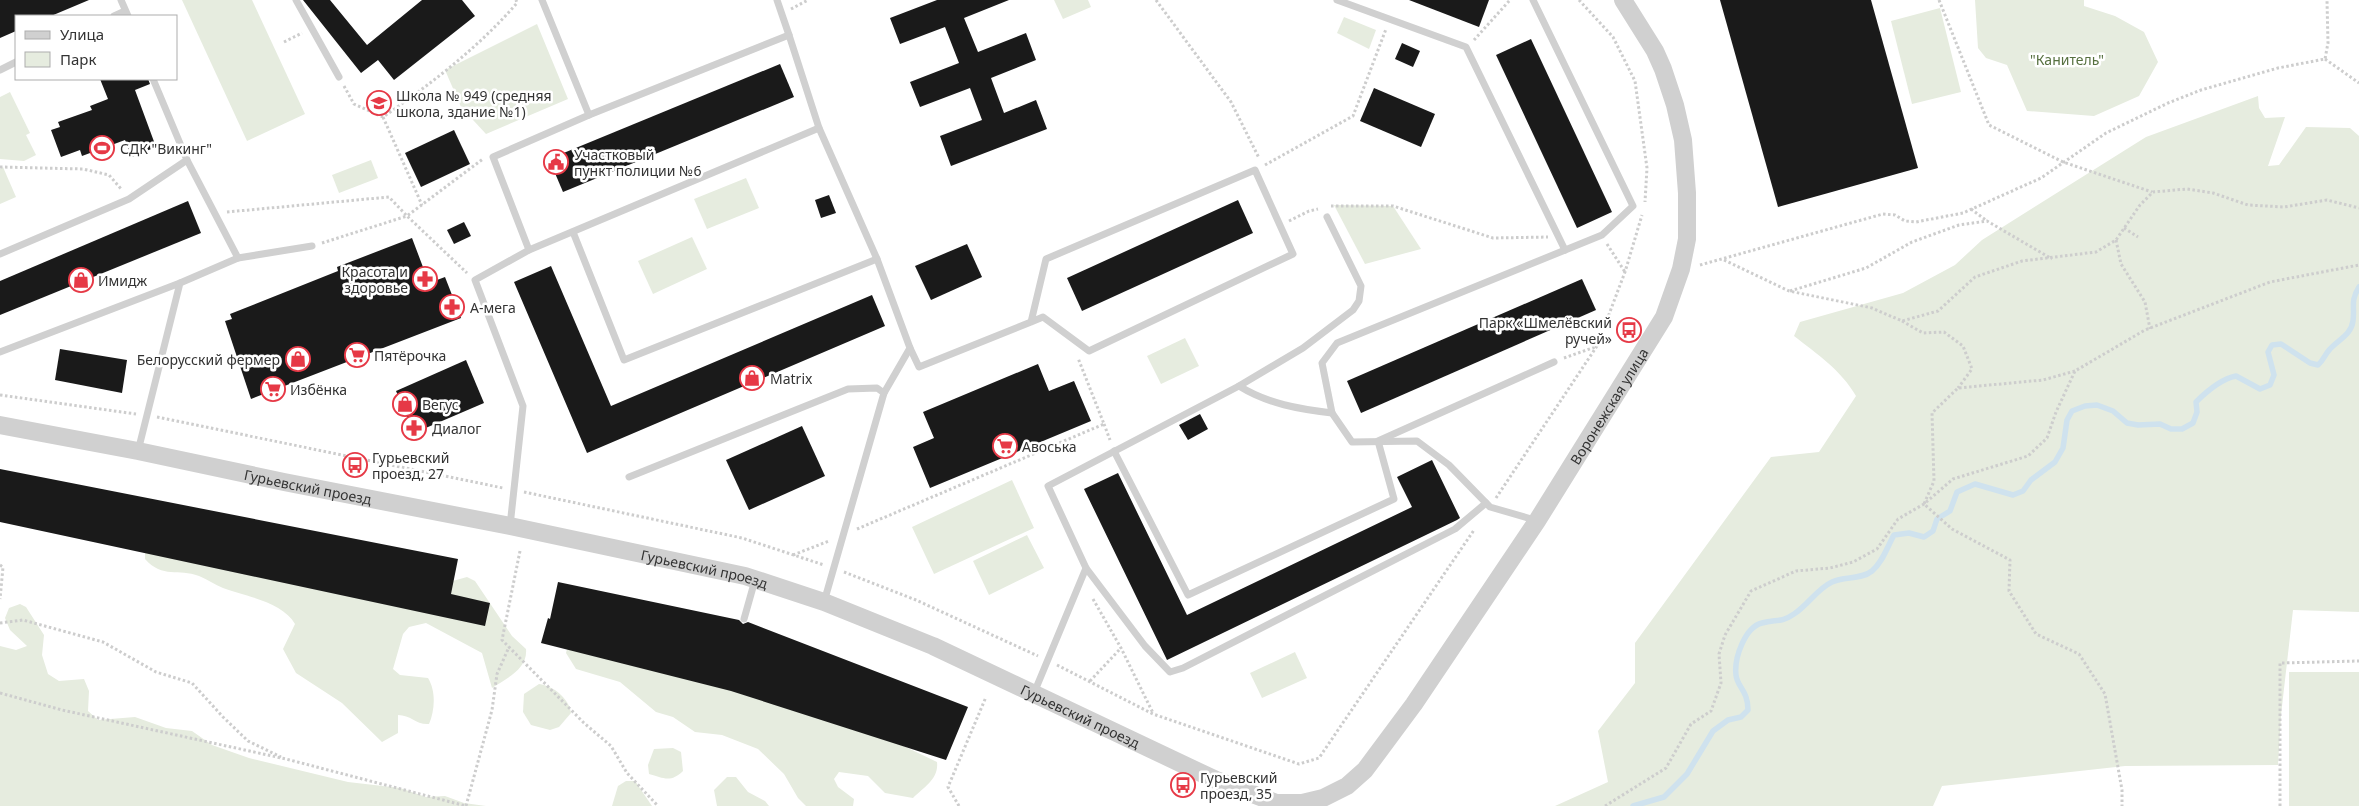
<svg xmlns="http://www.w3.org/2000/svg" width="2359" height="806" font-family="'Noto Sans',sans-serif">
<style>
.green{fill:#e6ecdf}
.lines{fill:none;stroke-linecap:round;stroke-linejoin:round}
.stream{stroke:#cfe2ee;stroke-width:5.5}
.building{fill:#1a1a1a}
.path{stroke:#cdcdcd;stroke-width:3;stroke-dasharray:2.5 2.5;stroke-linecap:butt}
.service{stroke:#d0d0d0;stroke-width:7}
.tertiary{stroke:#d0d0d0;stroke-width:18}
.labels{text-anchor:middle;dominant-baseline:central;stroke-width:5;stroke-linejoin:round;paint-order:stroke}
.park-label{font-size:14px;fill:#56703f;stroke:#fff}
.poi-label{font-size:14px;fill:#333;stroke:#fff;text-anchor:start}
.street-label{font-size:14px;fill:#333;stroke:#fff}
</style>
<rect width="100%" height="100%" fill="#fff"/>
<g class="green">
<path d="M182 0H252L305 114 247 141Z"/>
<path d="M1054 0H1088L1091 7 1063 19Z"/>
<path d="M1975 0H2084V6L2115 16 2144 32 2158 62 2139 96 2094 116 2027 111 2007 65 1986 58 1978 48Z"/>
<path d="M1940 8 1961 92 1912 104 1891 21Z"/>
<path d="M1344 17 1376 30 1369 49 1337 33Z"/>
<path d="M537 24 568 99 486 134 461 107 445 70Z"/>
<path d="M10 92 30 133 26 135 36 155 24 161 0 159V97Z"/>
<path d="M2258 96 2259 108 2265 118 2285 117 2268 166 2279 165 2306 127 2350 128 2359 136V612L2293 610 2281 715 2278 765 2125 766 1942 786 1933 806H1555L1608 782 1598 731 1635 683V643L1771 457 1819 452 1856 396C1841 370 1817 354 1794 336L1800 322 1903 293 1955 265 1982 240 2146 137Z"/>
<path d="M371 160 378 178 339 193 332 175Z"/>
<path d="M3 167 16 197 0 204V169Z"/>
<path d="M746 178 759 208 707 229 694 199Z"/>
<path d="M1334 205 1393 206 1421 249 1365 264Z"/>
<path d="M692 237 707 269 653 294 638 261Z"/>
<path d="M1185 338 1199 366 1161 384 1147 356Z"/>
<path d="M1012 480 1034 528 934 574 912 527Z"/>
<path d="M1027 535 1044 568 989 595 973 561Z"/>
<path d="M145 550 449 582 467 577 475 581 512 636 526 649C528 669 507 678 492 688L482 653 426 623 409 627 403 634 393 669 400 675 428 678C436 691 435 710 429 724 416 725 411 715 398 715V733L382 742 342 703 296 673 283 649 295 624C283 602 245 596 223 588 215 585 207 579 199 576 178 568 163 579 145 559Z"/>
<path d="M20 604 26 607 44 635 42 655 48 674 59 681 84 679 89 691 88 711 98 720 135 717 166 728 192 731 212 745 249 758 348 782 400 788 426 797 445 796 464 803 486 806H0V646L16 650 27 646 10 630 5 618 9 608Z"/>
<path d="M590 630 887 738 937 762C939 779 924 787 913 798L885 793 868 776 839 772 834 779 838 787 854 799 853 806H806L798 798 784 774 758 749 722 735 695 732 673 717 656 712 620 682 576 669 566 653 568 645Z"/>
<path d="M1295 652 1307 678 1262 698 1250 673Z"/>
<rect x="2289" y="672" width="70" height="134"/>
<path d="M539 684C554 686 569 699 571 713L559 727 550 730 531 725 523 712 524 694Z"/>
<path d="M673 748 681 752 683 771C671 783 663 778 649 774L648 765 654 749Z"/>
<path d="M727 777H736L748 792 765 801 769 806H717L714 790Z"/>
<path d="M626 781H635L652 806H612L618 786Z"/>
</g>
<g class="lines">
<path class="stream" d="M1633 806 1664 797 1687 774 1713 731 1728 720 1741 717 1748 710C1748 690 1737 687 1736 675 1734 658 1745 627 1762 623 1776 619 1781 623 1794 614 1808 605 1817 589 1832 582 1844 576 1861 580 1872 571 1883 562 1887 547 1894 535L1909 533 1924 537 1933 531 1937 519 1950 511 1957 492 1975 484 2013 495 2023 491 2031 480 2055 462 2063 448 2067 420 2072 411 2085 406 2097 405 2113 411 2127 423 2138 425 2160 424 2171 429H2182L2193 423 2197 412 2196 402C2207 391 2221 379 2236 376L2260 389 2270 385 2274 375 2268 352 2272 345 2281 344 2310 363 2318 365C2324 360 2325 354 2330 349 2339 339 2351 335 2353 321 2355 306 2350 302 2359 287"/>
</g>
<g class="building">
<path d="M0 0H89L51 16H16V31L0 38Z"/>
<path d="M303 0H330L367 45 422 0H462L475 16 394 80 378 60 361 73Z"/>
<path d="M937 0H1009L964 18 978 52 1026 33 1036 60 991 78 1004 113 1036 100 1047 129 951 166 940 136 982 120 970 88 920 107 910 82 959 63 945 27 900 44 890 18Z"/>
<path d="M1409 0H1489L1479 27Z"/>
<path d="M1720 0H1871L1918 168 1778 207Z"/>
<path d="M1531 39 1612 212 1577 228 1496 55Z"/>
<path d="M1402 43 1420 51 1413 67 1395 59Z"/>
<path d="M780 64 794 97 563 192 549 159Z"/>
<path d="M100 79H148L150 84 135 90 156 147 132 157 125 140 82 156 80 150 61 157 51 130 60 127 58 122 92 110 90 106 108 99Z"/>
<path d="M1374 88 1435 114 1421 147 1360 121Z"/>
<path d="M454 130 470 164 421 187 405 153Z"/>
<path d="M829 195 836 213 821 218 815 200Z"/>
<path d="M1238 200 1253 233 1082 311 1067 278Z"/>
<path d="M188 201 201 233 0 315V281Z"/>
<path d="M464 222 471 236 454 244 447 230Z"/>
<path d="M412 238 429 283 445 277 461 318 251 399 225 321 232 319 230 314 338 271 337 267Z"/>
<path d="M967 244 982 277 931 300 915 266Z"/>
<path d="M551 266 611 406 872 295 885 326 587 453 514 282Z"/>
<path d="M1582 279 1596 310 1361 413 1347 381Z"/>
<path d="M60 349 127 360 122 393 55 380Z"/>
<path d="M466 360 484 403 414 433 396 391Z"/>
<path d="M1038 364 1049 391 1074 381 1091 421 930 488 913 447 934 438 923 412Z"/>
<path d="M1200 414 1208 429 1188 440 1179 425Z"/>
<path d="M802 426 825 476 749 510 726 460Z"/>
<path d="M1432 460 1460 518 1457 520 1167 660 1084 489 1118 473 1187 615 1412 507 1397 477Z"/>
<path d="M0 469 458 559 451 594 490 603 485 626 0 522Z"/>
<path d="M558 582 739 620 743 624 748 622 968 707 946 760 731 691 541 643 548 618 550 619Z"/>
</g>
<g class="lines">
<g class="path">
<path d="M1156 0 1231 102 1259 158"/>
<path d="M1579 0 1613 37 1635 81 1647 168 1645 202"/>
<path d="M1939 0 1989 125 2063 162 2152 192"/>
<path d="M791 9 808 0"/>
<path d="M1474 40 1510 0"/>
<path d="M284 42 302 33"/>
<path d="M2325 59 2359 83"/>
<path d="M344 86 354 104 383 117C431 84 479 47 517 3L516 0"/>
<path d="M383 117 422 205"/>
<path d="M1265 165 1353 116 1386 29"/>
<path d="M0 167 83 169 109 175 122 190"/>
<path d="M1331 206H1393L1493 238 1548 237"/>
<path d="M1971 209 1987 221"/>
<path d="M227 212 389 197 407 216 483 159"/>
<path d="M1289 221 1309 211 1318 209"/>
<path d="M2124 228 2138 237"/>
<path d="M2116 240 2121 264 2145 302 2150 329"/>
<path d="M322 243 407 216 467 273"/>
<path d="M1607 244 1625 272"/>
<path d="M1724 260 1789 291 1872 308 1902 321 1938 311 1975 277 2022 261 2096 252 2116 240 2140 205 2153 192 2187 189 2213 193 2248 205 2284 207 2327 200 2359 208"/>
<path d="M1700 265 1883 214 1895 215 1905 221 1916 222 1963 213 2041 178 2106 133 2168 103 2201 90 2278 68 2325 59 2328 43 2327 0"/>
<path d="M1790 291 1866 268 1912 242 1959 225 1987 221 2052 259"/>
<path d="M1902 321 1923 333 1944 332 1963 346 1972 369 1958 388"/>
<path d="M1564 358 1595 347"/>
<path d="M2075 371 2043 380 1958 388 1932 413 1934 481 1924 504 1952 529 2010 560 2009 591 2036 634 2079 654 2105 694 2122 790V806"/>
<path d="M0 395 136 414"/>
<path d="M157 417 503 488"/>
<path d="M1104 424 1110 440"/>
<path d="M524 492 742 538 824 565"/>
<path d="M1496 498 1597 346 1625 272 1642 215"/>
<path d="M857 529 1104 424 1078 358"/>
<path d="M520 551 502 640 584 723 611 746 627 773 658 806"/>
<path d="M793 555 829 541"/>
<path d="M0 565 3 567 0 599"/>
<path d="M844 572 916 600 1038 656"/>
<path d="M1093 599 1121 648 1153 713"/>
<path d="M0 623 23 620 103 642 156 672 192 683 223 717 248 741 281 757"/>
<path d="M1057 665 1153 714 1299 764 1319 758 1474 530"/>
<path d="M1090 681 1121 648"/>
<path d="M0 693 62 710 286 759 466 806"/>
<path d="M466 806 492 710 497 674 509 647"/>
<path d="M959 806 948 787 986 697"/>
<path d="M1605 806 1666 768 1691 724 1711 711 1721 683 1719 654 1725 635 1751 591 1796 571 1830 568 1853 562 1877 549 1898 519 1924 504 1953 479 2028 456 2047 438 2056 412 2075 371 2145 330 2270 282 2359 265"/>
<path d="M2280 806V663L2359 661"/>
</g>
<g class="service">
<path d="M121 0 128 16"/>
<path d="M296 0 339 77"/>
<path d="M777 0 789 35"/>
<path d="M1337 0 1466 47 1565 250"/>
<path d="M1533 0 1633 206 1602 235 1337 343 1322 363 1332 413 1352 442 1417 441 1449 465 1490 507 1535 520"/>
<path d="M114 16 125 11"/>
<path d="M0 70 16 62"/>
<path d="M589 115 789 35 819 128"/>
<path d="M573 232 624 360 877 259"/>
<path d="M529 250 819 128 877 259 910 348 884 393 824 602"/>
<path d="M0 254 129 199 187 160 153 79"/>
<path d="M238 258 312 246"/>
<path d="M910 348 919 367 1031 322 1043 317 1089 351 1293 254 1255 170 1046 259 1031 322"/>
<path d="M0 352 180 283"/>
<path d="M1239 386 1303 348 1353 310 1359 301 1361 286 1327 217"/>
<path d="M138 451 180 283 238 258 187 160"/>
<path d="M1114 451 1188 595 1394 499 1378 441 1554 362"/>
<path d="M629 477 848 389 877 388 884 393"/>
<path d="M510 526 523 406 475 280 529 250 493 157 589 115 542 0"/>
<path d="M1086 568 1145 646 1170 672 1183 668 1455 529 1486 503"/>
<path d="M744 619 755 580"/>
<path d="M1034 693 1086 568 1048 486 1239 386C1268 404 1299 409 1332 413"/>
</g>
<path class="tertiary" id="s1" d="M0 425 138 451 284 482 510 526 745 576 824 602 933 646 1216 780 1276 803H1302L1323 798 1347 786 1365 770 1414 704 1537 521 1664 317 1681 269 1687 239V193L1683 140 1675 105 1663 69 1655 51 1623 0"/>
</g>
<defs>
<symbol id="school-ring" viewBox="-11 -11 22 22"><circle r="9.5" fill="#fff" stroke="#e63946" stroke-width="1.5"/><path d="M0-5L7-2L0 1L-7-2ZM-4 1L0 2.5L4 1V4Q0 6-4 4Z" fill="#e63946"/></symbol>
<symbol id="stadium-ring" viewBox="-11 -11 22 22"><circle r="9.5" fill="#fff" stroke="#e63946" stroke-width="1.5"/><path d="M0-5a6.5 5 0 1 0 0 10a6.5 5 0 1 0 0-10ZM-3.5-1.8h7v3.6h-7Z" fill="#e63946"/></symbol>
<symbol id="civic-ring" viewBox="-11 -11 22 22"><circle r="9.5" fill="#fff" stroke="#e63946" stroke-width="1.5"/><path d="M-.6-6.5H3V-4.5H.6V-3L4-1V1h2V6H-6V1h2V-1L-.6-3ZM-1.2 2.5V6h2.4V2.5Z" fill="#e63946"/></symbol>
<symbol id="pharmacy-ring" viewBox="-11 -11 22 22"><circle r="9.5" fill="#fff" stroke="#e63946" stroke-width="1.5"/><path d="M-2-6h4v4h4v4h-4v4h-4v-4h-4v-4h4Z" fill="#e63946"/></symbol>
<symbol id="shop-ring" viewBox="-11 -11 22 22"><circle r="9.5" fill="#fff" stroke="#e63946" stroke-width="1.5"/><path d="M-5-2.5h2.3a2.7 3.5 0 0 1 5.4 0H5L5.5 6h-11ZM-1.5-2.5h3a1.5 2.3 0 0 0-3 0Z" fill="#e63946"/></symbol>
<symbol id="bus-ring" viewBox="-11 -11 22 22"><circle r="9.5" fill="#fff" stroke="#e63946" stroke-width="1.5"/><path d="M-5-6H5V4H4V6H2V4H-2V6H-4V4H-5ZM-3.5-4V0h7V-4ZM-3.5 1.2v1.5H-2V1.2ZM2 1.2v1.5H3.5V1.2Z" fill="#e63946"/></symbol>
<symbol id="supermarket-ring" viewBox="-11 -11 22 22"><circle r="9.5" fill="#fff" stroke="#e63946" stroke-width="1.5"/><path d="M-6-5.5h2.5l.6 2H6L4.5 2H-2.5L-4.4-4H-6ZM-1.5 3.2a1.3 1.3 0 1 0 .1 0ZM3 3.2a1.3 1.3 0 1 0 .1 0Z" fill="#e63946"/></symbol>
</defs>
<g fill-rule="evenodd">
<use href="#school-ring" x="365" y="89" width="28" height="28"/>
<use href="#stadium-ring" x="88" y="134" width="28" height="28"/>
<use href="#civic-ring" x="542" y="148" width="28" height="28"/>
<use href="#pharmacy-ring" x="411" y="265" width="28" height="28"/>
<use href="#shop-ring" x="67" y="266" width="28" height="28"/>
<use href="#pharmacy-ring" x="438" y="293" width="28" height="28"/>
<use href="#bus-ring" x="1615" y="316" width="28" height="28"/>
<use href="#supermarket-ring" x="343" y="341" width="28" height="28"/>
<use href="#shop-ring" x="284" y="345" width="28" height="28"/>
<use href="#shop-ring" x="738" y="364" width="28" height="28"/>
<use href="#supermarket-ring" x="259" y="375" width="28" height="28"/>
<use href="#shop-ring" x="391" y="390" width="28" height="28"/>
<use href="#pharmacy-ring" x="400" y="414" width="28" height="28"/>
<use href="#supermarket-ring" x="991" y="432" width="28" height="28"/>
<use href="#bus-ring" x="341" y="451" width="28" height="28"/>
<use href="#bus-ring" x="1169" y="771" width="28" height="28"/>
</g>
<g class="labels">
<g class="park-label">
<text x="2067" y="59">"Канитель"</text>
</g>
<g class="poi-label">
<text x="396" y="95">Школа № 949 (средняя<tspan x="396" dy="16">школа, здание №1)</tspan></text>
<text x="120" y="148">СДК "Викинг"</text>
<text x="574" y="154">Участковый<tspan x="574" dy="16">пункт полиции №6</tspan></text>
<text x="408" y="271" text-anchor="end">Красота и<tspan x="408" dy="16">здоровье</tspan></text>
<text x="98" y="280">Имидж</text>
<text x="470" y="307">А-мега</text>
<text x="1612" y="322" text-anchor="end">Парк «Шмелёвский<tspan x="1612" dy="16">ручей»</tspan></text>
<text x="374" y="355">Пятёрочка</text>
<text x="280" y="359" text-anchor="end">Белорусский фермер</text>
<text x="770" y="378">Matrix</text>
<text x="290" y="389">Избёнка</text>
<text x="422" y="404">Вегус</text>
<text x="432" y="428">Диалог</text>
<text x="1022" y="446">Авоська</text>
<text x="372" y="457">Гурьевский<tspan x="372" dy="16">проезд, 27</tspan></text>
<text x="1200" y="777">Гурьевский<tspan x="1200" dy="16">проезд, 35</tspan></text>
</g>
<g class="street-label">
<text stroke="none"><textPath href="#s1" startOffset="1875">Воронежская улица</textPath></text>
<text stroke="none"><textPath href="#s1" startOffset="314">Гурьевский проезд</textPath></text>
<text stroke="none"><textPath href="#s1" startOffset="719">Гурьевский проезд</textPath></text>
<text stroke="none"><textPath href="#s1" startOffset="1124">Гурьевский проезд</textPath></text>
</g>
</g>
<rect x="15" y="15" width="162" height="65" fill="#ffffff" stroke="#adadad"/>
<rect x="25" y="31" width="25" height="8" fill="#d0d0d0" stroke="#adadad"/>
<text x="60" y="40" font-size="15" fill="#333333">Улица</text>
<rect x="25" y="52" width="25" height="15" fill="#e6ecdf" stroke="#adadad"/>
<text x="60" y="65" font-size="15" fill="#333333">Парк</text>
</svg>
